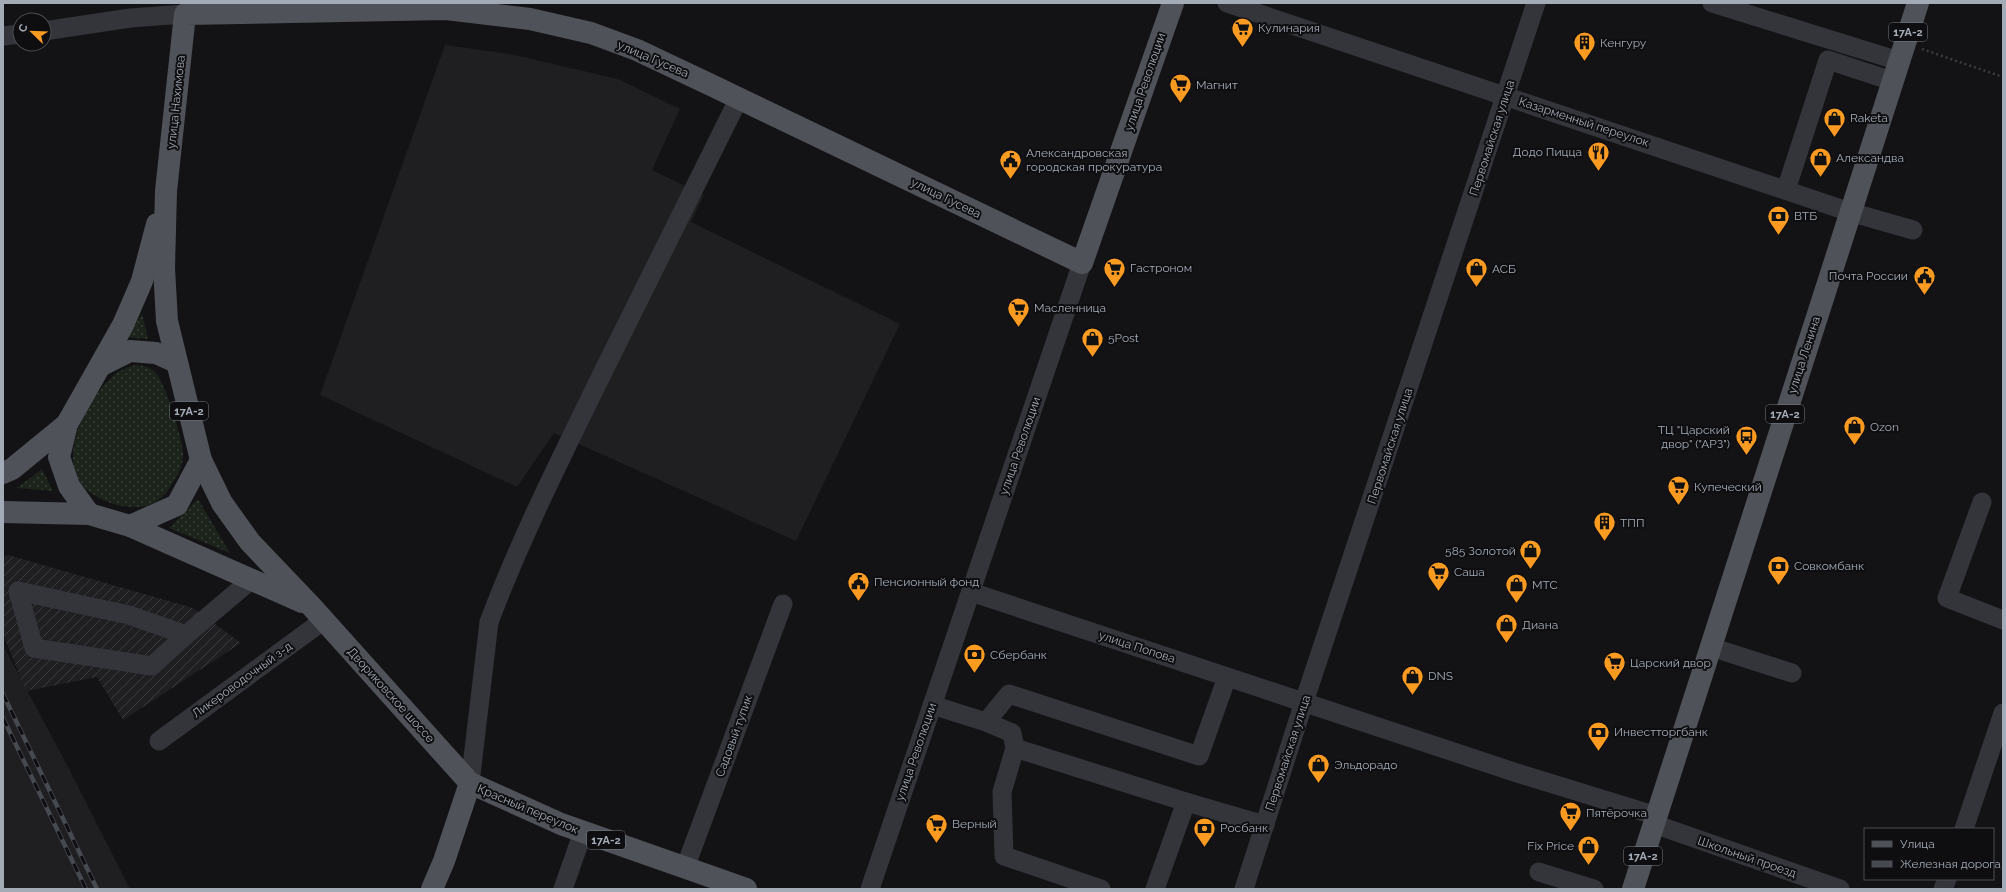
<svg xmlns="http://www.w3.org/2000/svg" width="2006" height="892" font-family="Raleway,sans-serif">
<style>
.built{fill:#1f1f22}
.industrial{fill:url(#industrial-furrows)}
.grass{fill:url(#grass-dots)}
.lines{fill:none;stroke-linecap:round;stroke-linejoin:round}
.path{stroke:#393c41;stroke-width:2.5;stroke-dasharray:2 3;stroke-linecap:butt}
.minor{stroke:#33353a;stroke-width:19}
.major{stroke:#4f5259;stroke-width:22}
.rail-casing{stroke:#46494f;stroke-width:4.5}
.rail{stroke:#0e0e10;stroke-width:3;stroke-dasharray:9;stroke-linecap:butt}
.labels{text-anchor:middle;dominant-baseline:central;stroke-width:4;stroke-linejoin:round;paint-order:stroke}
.shield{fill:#0e0e10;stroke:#767c84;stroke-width:1}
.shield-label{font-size:11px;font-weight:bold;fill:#a3abb6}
.poi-label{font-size:12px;fill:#a3abb6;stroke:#0e0e10;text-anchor:start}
.street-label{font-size:12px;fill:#a3abb6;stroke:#0e0e10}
</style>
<defs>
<pattern id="industrial-furrows" width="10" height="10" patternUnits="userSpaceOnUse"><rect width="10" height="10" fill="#1f1f22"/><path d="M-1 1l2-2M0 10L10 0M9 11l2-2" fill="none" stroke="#3c3d40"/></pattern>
<pattern id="grass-dots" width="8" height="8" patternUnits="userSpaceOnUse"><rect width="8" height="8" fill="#1b231b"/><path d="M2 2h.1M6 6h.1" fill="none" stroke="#39403a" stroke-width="1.8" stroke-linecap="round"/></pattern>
</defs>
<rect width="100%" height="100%" fill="#131315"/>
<g class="built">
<path d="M445 45 510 54 618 79 680 109 652 170 704 195 691 222 900 324 796 541 554 433 517 487 320 395Z"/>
<path d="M3 645 68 767 130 889H3Z"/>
</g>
<path class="industrial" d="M8 555 193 608 241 643 123 720 97 677 26 691 3 634V557Z"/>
<g class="grass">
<path d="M142 314 148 339 127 337Z"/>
<path d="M136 365C144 366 150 367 155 372 165 381 185 445 183 458 182 466 179 473 174 480 171 486 167 493 162 497 144 515 109 506 91 493 52 467 85 401 112 377 119 370 127 367 136 365Z"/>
<path d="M42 469 53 491 17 488Z"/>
<path d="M198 499 230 553 169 528Z"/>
</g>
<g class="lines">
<path class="path" d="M1922 49 2000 76"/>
<g class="minor">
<path d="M1227 3 1850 212 1913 230"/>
<path d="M1712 3 1899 61"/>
<path d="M44 31 130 18 185 14"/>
<path d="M3 36 20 34"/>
<path d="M1786 190 1828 60 1892 81"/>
<path d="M1982 502 1947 598 2003 620"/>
<path d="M971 592 1517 773 1657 816"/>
<path d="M186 635 152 666 34 648 18 591 129 615 186 635 251 580"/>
<path d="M1711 647 1792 673"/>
<path d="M932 705 986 722 1012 733 1015 748 1002 792 1004 856 1101 889"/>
<path d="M986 722 1009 694 1199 756 1227 677"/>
<path d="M159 741 324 620"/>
<path d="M1015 748 1186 802"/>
<path d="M470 783 489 622C521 537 562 456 602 374 648 282 693 190 739 98"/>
<path d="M1654 824 1840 889"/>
<path d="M1964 829 2003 713"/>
<path d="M685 868 783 604"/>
<path d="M1539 872 1594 889"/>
<path d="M563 889 583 832"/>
<path d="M870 889 1082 263"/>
<path d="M1155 889 1186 802 1265 825"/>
<path d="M1244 889 1304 702 1536 3"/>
<path d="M1943 889 1947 879"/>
</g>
<g class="major">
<path d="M102 365 130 351 156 353 176 362"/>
<path d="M3 473 12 469 67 424"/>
<path d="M3 512 89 514 130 526 302 602"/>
<path d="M89 514 69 486 59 457 67 424 123 325 142 281 157 224"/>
<path d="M130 526 177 505 201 460"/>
<path d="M432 889 444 861 470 783"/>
<path d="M746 889 561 824 470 783 312 607 250 542 222 503 201 460 167 321 164 268 166 191 185 14 446 9 530 19 591 33 637 50 711 85 1082 263 1173 3"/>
<path d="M1633 889 1918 3"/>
</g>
<defs>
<g id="rail">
<path d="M3 694 97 889"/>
<path d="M3 718 86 889"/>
</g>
</defs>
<use href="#rail" class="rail-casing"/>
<use href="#rail" class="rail"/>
</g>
<defs>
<symbol id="supermarket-pin" viewBox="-11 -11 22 30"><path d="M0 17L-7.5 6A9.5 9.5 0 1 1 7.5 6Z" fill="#ff9b20" stroke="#0e0e10"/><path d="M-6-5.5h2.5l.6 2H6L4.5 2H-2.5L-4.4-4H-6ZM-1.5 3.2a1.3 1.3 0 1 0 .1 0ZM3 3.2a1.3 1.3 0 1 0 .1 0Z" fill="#111"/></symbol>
<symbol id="building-pin" viewBox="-11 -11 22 30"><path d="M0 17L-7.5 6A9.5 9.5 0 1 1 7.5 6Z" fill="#ff9b20" stroke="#0e0e10"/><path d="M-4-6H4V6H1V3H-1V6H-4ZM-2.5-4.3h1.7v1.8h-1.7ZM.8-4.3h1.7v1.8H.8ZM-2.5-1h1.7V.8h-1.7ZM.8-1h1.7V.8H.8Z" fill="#111"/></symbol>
<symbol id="shop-pin" viewBox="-11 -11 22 30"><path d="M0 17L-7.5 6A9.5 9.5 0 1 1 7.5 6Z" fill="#ff9b20" stroke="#0e0e10"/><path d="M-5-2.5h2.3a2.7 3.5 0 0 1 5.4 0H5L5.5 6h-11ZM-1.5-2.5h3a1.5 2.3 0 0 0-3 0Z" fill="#111"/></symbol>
<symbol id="restaurant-pin" viewBox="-11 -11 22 30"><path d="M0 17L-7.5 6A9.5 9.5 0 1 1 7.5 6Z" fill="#ff9b20" stroke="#0e0e10"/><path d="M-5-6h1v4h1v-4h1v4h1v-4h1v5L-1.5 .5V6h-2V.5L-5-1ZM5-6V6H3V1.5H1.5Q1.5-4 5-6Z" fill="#111"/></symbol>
<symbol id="civic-pin" viewBox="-11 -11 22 30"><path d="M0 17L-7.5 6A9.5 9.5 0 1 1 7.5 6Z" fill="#ff9b20" stroke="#0e0e10"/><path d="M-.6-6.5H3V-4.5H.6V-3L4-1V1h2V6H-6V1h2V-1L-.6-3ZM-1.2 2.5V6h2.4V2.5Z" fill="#111"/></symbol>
<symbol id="bank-pin" viewBox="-11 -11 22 30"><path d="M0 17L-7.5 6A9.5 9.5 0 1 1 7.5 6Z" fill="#ff9b20" stroke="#0e0e10"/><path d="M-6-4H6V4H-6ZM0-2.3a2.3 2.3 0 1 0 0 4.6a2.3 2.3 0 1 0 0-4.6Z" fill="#111"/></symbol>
<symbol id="bus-pin" viewBox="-11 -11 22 30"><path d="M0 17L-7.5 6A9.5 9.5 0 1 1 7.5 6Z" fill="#ff9b20" stroke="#0e0e10"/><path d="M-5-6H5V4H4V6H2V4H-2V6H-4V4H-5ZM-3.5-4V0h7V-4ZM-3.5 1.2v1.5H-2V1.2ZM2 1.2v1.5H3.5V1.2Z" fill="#111"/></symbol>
</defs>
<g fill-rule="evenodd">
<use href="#supermarket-pin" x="1230" y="16" width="25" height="34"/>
<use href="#building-pin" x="1572" y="30" width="25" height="34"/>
<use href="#supermarket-pin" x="1168" y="72" width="25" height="34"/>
<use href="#shop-pin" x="1822" y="106" width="25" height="34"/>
<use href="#restaurant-pin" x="1586" y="140" width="25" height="34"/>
<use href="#shop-pin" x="1808" y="146" width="25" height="34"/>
<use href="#civic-pin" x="998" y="148" width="25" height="34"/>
<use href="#bank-pin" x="1766" y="204" width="25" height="34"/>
<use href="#supermarket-pin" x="1102" y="256" width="25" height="34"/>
<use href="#shop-pin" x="1464" y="256" width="25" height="34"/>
<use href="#civic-pin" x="1912" y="264" width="25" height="34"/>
<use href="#supermarket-pin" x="1006" y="296" width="25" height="34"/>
<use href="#shop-pin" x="1080" y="326" width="25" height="34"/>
<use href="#shop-pin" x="1842" y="414" width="25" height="34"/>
<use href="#bus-pin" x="1734" y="424" width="25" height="34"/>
<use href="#supermarket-pin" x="1666" y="474" width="25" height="34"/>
<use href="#building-pin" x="1592" y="510" width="25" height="34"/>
<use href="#shop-pin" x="1518" y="538" width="25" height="34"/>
<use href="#bank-pin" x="1766" y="554" width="25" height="34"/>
<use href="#supermarket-pin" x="1426" y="560" width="25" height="34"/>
<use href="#civic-pin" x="846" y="570" width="25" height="34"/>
<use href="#shop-pin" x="1504" y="572" width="25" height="34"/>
<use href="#shop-pin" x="1494" y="612" width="25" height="34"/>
<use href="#bank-pin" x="962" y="642" width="25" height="34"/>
<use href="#supermarket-pin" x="1602" y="650" width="25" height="34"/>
<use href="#shop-pin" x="1400" y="664" width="25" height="34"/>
<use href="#bank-pin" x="1586" y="720" width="25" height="34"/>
<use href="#shop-pin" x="1306" y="752" width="25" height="34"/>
<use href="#supermarket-pin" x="1558" y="800" width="25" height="34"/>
<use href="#supermarket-pin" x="924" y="812" width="25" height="34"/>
<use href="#bank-pin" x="1192" y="816" width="25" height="34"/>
<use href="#shop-pin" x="1576" y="834" width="25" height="34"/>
</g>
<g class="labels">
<g class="shield">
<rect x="1889" y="23" width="38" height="18" rx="3"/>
<rect x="170" y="402" width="38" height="18" rx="3"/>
<rect x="1766" y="405" width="38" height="18" rx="3"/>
<rect x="587" y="831" width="38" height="18" rx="3"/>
<rect x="1624" y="847" width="38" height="18" rx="3"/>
</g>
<g class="shield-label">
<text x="1908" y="32">17А-2</text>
<text x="189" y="411">17А-2</text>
<text x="1785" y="414">17А-2</text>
<text x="606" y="840">17А-2</text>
<text x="1643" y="856">17А-2</text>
</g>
<g class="poi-label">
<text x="1258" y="28">Кулинария</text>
<text x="1600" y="43">Кенгуру</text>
<text x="1196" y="85">Магнит</text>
<text x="1850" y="118">Raketa</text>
<text x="1582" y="152" text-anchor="end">Додо Пицца</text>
<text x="1026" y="153">Александровская<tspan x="1026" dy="14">городская прокуратура</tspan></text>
<text x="1836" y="158">Александва</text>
<text x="1794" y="216">ВТБ</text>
<text x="1130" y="268">Гастроном</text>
<text x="1492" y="269">АСБ</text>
<text x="1908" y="276" text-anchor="end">Почта России</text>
<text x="1034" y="308">Масленница</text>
<text x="1108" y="338">5Post</text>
<text x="1870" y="427">Ozon</text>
<text x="1730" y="430" text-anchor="end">ТЦ "Царский<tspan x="1730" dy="14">двор" ("АРЗ")</tspan></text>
<text x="1694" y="487">Купеческий</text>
<text x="1620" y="523">ТПП</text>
<text x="1516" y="551" text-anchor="end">585 Золотой</text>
<text x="1794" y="566">Совкомбанк</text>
<text x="1454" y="572">Саша</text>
<text x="874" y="582">Пенсионный фонд</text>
<text x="1532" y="585">МТС</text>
<text x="1522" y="625">Диана</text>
<text x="990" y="655">Сбербанк</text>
<text x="1630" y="663">Царский двор</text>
<text x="1428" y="676">DNS</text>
<text x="1614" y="732">Инвестторгбанк</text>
<text x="1334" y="765">Эльдорадо</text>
<text x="1586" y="813">Пятёрочка</text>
<text x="952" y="824">Верный</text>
<text x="1220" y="828">Росбанк</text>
<text x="1574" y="846" text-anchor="end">Fix Price</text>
</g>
<g class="street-label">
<text transform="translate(653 59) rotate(23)">улица Гусева</text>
<text transform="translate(1145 82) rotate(-71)">улица Революции</text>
<text transform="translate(176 102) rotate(-84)">улица Нахимова</text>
<text transform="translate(1584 122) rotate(18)">Казарменный переулок</text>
<text transform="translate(1492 138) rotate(-72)">Первомайская улица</text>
<text transform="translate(946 198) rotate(26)">улица Гусева</text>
<text transform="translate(1804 355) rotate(-72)">улица Ленина</text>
<text transform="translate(1020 446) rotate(-71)">улица Революции</text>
<text transform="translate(1390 446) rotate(-72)">Первомайская улица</text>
<text transform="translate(1137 647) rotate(18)">улица Попова</text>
<text transform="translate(242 680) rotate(-36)">Ликероводочный з-д</text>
<text transform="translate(391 695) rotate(48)">Двориковское шоссе</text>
<text transform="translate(734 736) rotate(-70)">Садовый тупик</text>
<text transform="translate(916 752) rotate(-71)">улица Революции</text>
<text transform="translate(1288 753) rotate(-72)">Первомайская улица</text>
<text transform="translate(528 809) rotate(23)">Красный переулок</text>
<text transform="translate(1747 857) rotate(19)">Школьный проезд</text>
</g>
</g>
<rect width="2006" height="892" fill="none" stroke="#a3abb6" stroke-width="8"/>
<rect x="1864" y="828" width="130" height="52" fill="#0e0e10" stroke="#4a4d52"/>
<rect x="1872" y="841" width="20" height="6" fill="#4f5259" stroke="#4a4d52"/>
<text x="1900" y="848" font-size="12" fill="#a3abb6">Улица</text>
<rect x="1872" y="861" width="20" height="6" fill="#46494f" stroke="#4a4d52"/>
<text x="1900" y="868" font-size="12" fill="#a3abb6">Железная дорога</text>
<g transform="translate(32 32) rotate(293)"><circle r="19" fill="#0e0e10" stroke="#4a4d52"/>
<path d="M0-3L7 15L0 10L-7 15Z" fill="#ff9b20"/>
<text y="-6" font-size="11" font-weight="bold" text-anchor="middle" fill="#a3abb6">С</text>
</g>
</svg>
